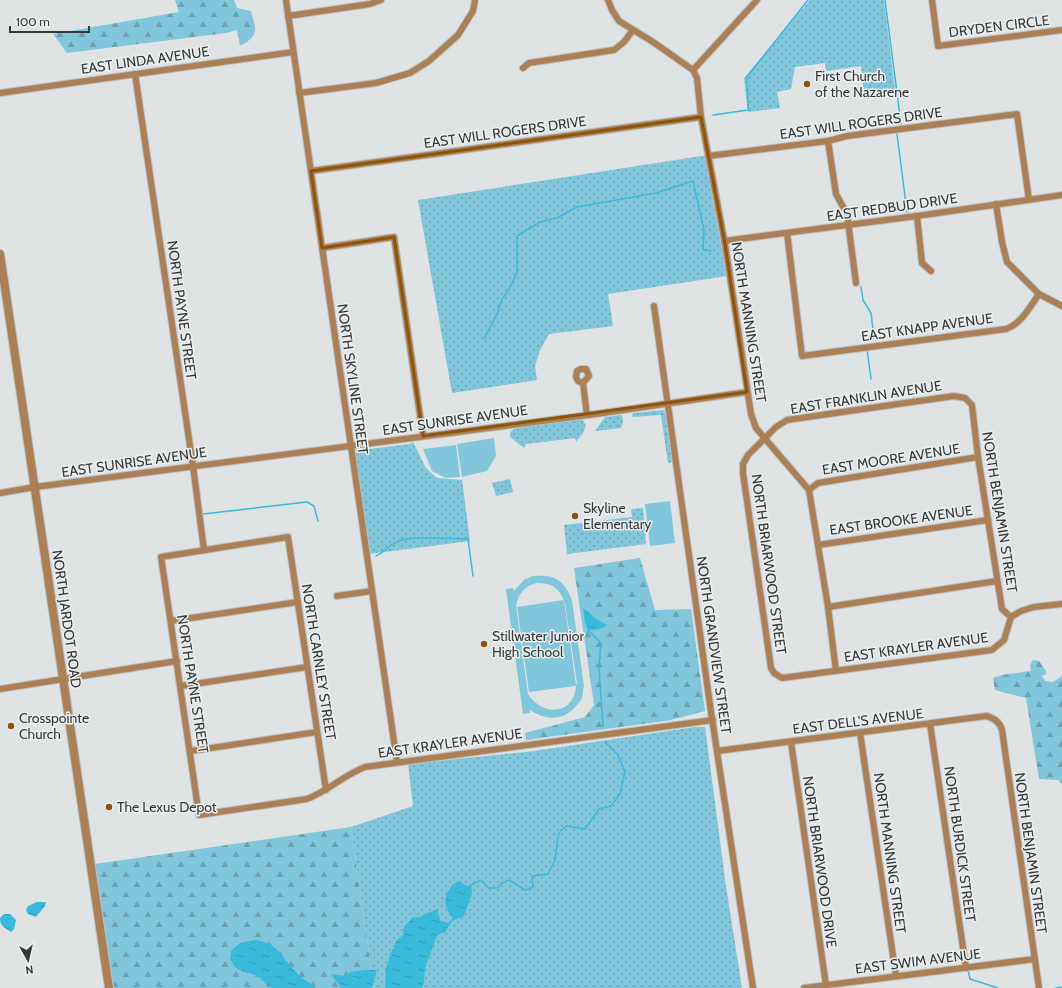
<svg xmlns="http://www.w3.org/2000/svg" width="1062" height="988" font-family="Cabin,sans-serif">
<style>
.grass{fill:url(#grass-dots)}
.forest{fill:url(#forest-firs)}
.garden{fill:#82c6db;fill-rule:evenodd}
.water{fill:url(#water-ripples)}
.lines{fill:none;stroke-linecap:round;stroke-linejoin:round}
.stream{stroke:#3abadb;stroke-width:1.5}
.minor-casing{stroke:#bdc1c2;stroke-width:8}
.tertiary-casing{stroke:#bdc1c2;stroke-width:10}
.minor{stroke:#ac8056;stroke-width:6}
.tertiary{stroke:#ac8056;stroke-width:8}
.marked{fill:none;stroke:#8d540d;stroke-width:3;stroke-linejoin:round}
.poi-dot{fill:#8d540d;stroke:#ecf0f1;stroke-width:1.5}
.labels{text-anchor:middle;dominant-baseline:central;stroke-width:3;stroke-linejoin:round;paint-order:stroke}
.street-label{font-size:14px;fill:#363738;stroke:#ecf0f1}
.poi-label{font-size:14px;fill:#363738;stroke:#ecf0f1;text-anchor:start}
</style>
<defs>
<pattern id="grass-dots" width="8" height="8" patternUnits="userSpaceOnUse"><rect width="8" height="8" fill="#82c6db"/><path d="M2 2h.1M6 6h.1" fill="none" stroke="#6ba2b3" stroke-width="1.8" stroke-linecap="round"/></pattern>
<pattern id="forest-firs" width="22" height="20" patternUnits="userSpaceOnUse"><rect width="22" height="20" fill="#82c6db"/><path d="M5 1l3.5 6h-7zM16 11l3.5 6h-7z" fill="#6ba2b3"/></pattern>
<pattern id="water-ripples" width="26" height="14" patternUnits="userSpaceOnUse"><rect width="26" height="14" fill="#3abadb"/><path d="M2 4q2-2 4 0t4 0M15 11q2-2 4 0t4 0" fill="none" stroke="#3298b3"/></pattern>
</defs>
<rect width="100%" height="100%" fill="#dfe3e4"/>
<g class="grass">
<path d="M810 0H884L895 90 864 94 861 66 826 71 825 63 795 67 791 89 777 92 780 108 748 112 744 78Z"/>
<path d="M708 155 727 276 608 294 613 326 549 334 540 350 535 366 537 380 452 393 418 200Z"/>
<path d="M664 410 665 413 672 461 670 463H668L661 415 633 417 632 416 633 413Z"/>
<path d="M621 415 622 416 623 421 621 428 595 431 605 417Z"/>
<path d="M582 419 586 425 583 433 576 442 575 438 526 444 524 448 510 437V433L514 428Z"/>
<path d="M413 442 426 468 437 478 462 480 470 541 369 554 355 451 359 448 361 450 410 444Z"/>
<path d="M510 479 513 492 496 496 492 483Z"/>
<path d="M643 508 646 544 567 554 564 525 632 517 631 509Z"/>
<path d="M695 727H705L726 886 742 988H374L351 827 413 806 408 764 534 751Z"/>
</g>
<g class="forest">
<path d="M175 0H234L237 8 251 11C256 30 260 35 240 46L237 30 226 33 67 53 53 34 179 12Z"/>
<path d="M640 558 655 610 691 609 705 711 671 720 526 740 525 733 585 717 594 705 574 568Z"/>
<path d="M1033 660 1039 661 1046 671V674L1042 676 1045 681 1053 682 1062 676V784L1058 780 1039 779 1026 698 995 690 993 678 1002 675 1031 671 1030 665Z"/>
<path d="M351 827 374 988H113L95 864Z"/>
</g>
<g class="garden">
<path d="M494 438 496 456 487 471 462 477 457 444Z"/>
<path d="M456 445 460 477 446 478 432 471 423 449Z"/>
<path d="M670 501 675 543 650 546 645 504Z"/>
<path d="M533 576C555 575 563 579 572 600L584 686C583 689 583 695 582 698 580 701 578 704 576 706 563 722 545 720 530 710V713L523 714 506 589 513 588 514 591 524 580ZM536 583C553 583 559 588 565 603L577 683 576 685 564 600 517 607 529 692 576 686C574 715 543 717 528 694L516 606C518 594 524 587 536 583Z"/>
</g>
<g class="water">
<path d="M583 608 598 620 607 625C601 630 595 630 588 630L585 623Z"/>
<path d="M460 881 466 886 471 885 472 894 464 916 452 921 445 932 437 935 425 968 424 982 422 988H385L386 976 385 970 389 960 391 952 394 948 396 941 403 935 404 927 412 918 420 917 437 909 440 920 448 923 453 918C444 910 443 895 452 886 453 884 457 882 460 881Z"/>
<path d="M37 902H46L45 906 36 917 28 914 26 910 28 906Z"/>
<path d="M4 914H10L16 920 14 929 11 932C5 928 0 926 0 918Z"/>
<path d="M255 940C280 944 281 957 296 972 301 978 308 981 314 986L315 988H271L256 975 244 972 235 967 230 959 231 951 240 943Z"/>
<path d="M364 970H377L372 988H341L331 974 343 976 351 972Z"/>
</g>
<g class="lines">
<g class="stream">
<path d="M885 0 901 124"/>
<path d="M713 115 748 110 747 77 808 0"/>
<path d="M897 134 907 212"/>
<path d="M861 287 863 300 871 313 874 338"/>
<path d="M484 339 498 312 502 299 507 293 517 273V236L540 222 557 218 577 207 656 193 693 181 704 230 703 248 704 250 711 251"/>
<path d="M867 349 871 379"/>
<path d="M203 514 307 502 314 506 318 521"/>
<path d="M376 556C385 552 389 544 399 541 415 535 450 539 468 539L473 576"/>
<path d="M588 630 601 643 599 669 603 727"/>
<path d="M471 885 481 880 489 888H497L502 883 509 880 525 890 533 887 532 876 548 874 555 860 558 836 561 830 567 826 585 829 599 809 611 806 620 794 625 772 618 755 605 742"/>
<path d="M968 969 970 979 998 988"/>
<path d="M1056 988 1062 987"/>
</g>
<defs>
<g id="minor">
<path d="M286 0 397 762"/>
<path d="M608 0 612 10 619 21 653 42 693 70 697 78 701 117 725 244 751 414 756 428 809 490 828 607 836 671"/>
<path d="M932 0 938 46 1062 30"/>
<path d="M288 16 370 4 381 0"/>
<path d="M523 68 529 63 614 50 624 42 633 30"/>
<path d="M693 70 757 0"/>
<path d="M135 74 193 466 204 550"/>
<path d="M0 93 293 52"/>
<path d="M299 93 376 83 410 73 429 61 458 35 473 11 475 0"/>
<path d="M828 141 836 194 847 214 856 283"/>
<path d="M708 156 828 141 847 136 1017 114 1029 200"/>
<path d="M311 171 701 117"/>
<path d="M996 204 1002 242 1007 262 1039 294 1062 306"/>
<path d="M917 216 922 263 931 271"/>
<path d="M787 233 802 356 1006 329C1021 324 1030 307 1039 294"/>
<path d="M724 241 917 216 1062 195"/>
<path d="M322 248 394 237 423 436"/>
<path d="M654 306 711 712 753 988"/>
<path d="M581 369H586L589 376 583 383 578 381 576 377 577 371Z"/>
<path d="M583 383 587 415"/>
<path d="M809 490 818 483 978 457"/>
<path d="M0 493 35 487 596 414 747 392"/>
<path d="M818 545 988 520"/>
<path d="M337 596 372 591"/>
<path d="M828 607 997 581"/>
<path d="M1011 617 1002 609 978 457 972 405 965 398 954 396 787 420 776 427 748 455 743 464V473L771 668 774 673 782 678 992 650 1004 640 1011 617 1021 611 1034 607 1062 604"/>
<path d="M171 621 298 602"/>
<path d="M181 686 307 667"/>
<path d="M0 689 177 661"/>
<path d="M930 724 966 968"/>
<path d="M860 733 896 976"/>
<path d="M791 742 826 985"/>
<path d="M191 751 317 732"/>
<path d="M717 751 986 716C994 718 1000 722 1002 730L1039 988"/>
<path d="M326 790 288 537 161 557 199 815 307 799C328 791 344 775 365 767L713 720"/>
<path d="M804 988 1035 959"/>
</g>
<path id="tertiary" d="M0 254 109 988"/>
</defs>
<use href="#minor" class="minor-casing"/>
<use href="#tertiary" class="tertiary-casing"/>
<use href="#minor" class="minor"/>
<use href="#tertiary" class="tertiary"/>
</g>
<path class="marked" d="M701 117 725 244 747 392 423 436 394 237 322 248 311 171Z"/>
<g class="poi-dot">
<circle cx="807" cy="84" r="4"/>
<circle cx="575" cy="516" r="4"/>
<circle cx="484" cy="644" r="4"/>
<circle cx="11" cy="726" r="4"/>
<circle cx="109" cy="807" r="4"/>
</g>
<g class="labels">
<g class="street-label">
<text transform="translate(999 26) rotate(-7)">DRYDEN CIRCLE</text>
<text transform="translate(145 60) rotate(-8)">EAST LINDA AVENUE</text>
<text transform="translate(861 123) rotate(-8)">EAST WILL ROGERS DRIVE</text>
<text transform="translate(505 132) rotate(-8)">EAST WILL ROGERS DRIVE</text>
<text transform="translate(892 207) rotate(-8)">EAST REDBUD DRIVE</text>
<text transform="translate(182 310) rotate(82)">NORTH PAYNE STREET</text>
<text transform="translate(749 322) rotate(81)">NORTH MANNING STREET</text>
<text transform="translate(927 327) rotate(-8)">EAST KNAPP AVENUE</text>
<text transform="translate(353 379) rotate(82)">NORTH SKYLINE STREET</text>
<text transform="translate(866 397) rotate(-9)">EAST FRANKLIN AVENUE</text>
<text transform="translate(455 420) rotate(-8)">EAST SUNRISE AVENUE</text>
<text transform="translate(891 459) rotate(-9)">EAST MOORE AVENUE</text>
<text transform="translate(134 462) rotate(-8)">EAST SUNRISE AVENUE</text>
<text transform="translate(1000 512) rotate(81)">NORTH BENJAMIN STREET</text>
<text transform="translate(901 520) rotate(-8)">EAST BROOKE AVENUE</text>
<text transform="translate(769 564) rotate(82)">NORTH BRIARWOOD STREET</text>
<text transform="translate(67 619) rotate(82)">NORTH JARDOT ROAD</text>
<text transform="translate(714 645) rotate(82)">NORTH GRANDVIEW STREET</text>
<text transform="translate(916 647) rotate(-8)">EAST KRAYLER AVENUE</text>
<text transform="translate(319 662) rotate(81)">NORTH CARNLEY STREET</text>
<text transform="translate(193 684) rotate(81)">NORTH PAYNE STREET</text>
<text transform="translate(858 721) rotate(-7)">EAST DELL'S AVENUE</text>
<text transform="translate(450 743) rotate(-8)">EAST KRAYLER AVENUE</text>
<text transform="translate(960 844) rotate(82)">NORTH BURDICK STREET</text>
<text transform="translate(890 853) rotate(82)">NORTH MANNING STREET</text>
<text transform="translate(1031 853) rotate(82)">NORTH BENJAMIN STREET</text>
<text transform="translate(820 862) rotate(82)">NORTH BRIARWOOD DRIVE</text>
<text transform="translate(918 961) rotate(-7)">EAST SWIM AVENUE</text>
</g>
<g class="poi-label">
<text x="815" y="76">First Church<tspan x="815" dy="16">of the Nazarene</tspan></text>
<text x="583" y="508">Skyline<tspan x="583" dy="16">Elementary</tspan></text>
<text x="492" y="636">Stillwater Junior<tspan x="492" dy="16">High School</tspan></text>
<text x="19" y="718">Crosspointe<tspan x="19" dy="16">Church</tspan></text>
<text x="117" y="807">The Lexus Depot</text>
</g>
</g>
<g transform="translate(28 960) rotate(172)" stroke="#ecf0f1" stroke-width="3" paint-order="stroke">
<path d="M0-3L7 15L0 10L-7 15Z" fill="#363738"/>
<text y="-6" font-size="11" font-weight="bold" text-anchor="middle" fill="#363738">N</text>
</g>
<path d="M10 26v6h79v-6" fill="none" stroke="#363738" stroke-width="2"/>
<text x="16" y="26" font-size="12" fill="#363738" stroke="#ecf0f1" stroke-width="3" paint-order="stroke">100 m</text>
</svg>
